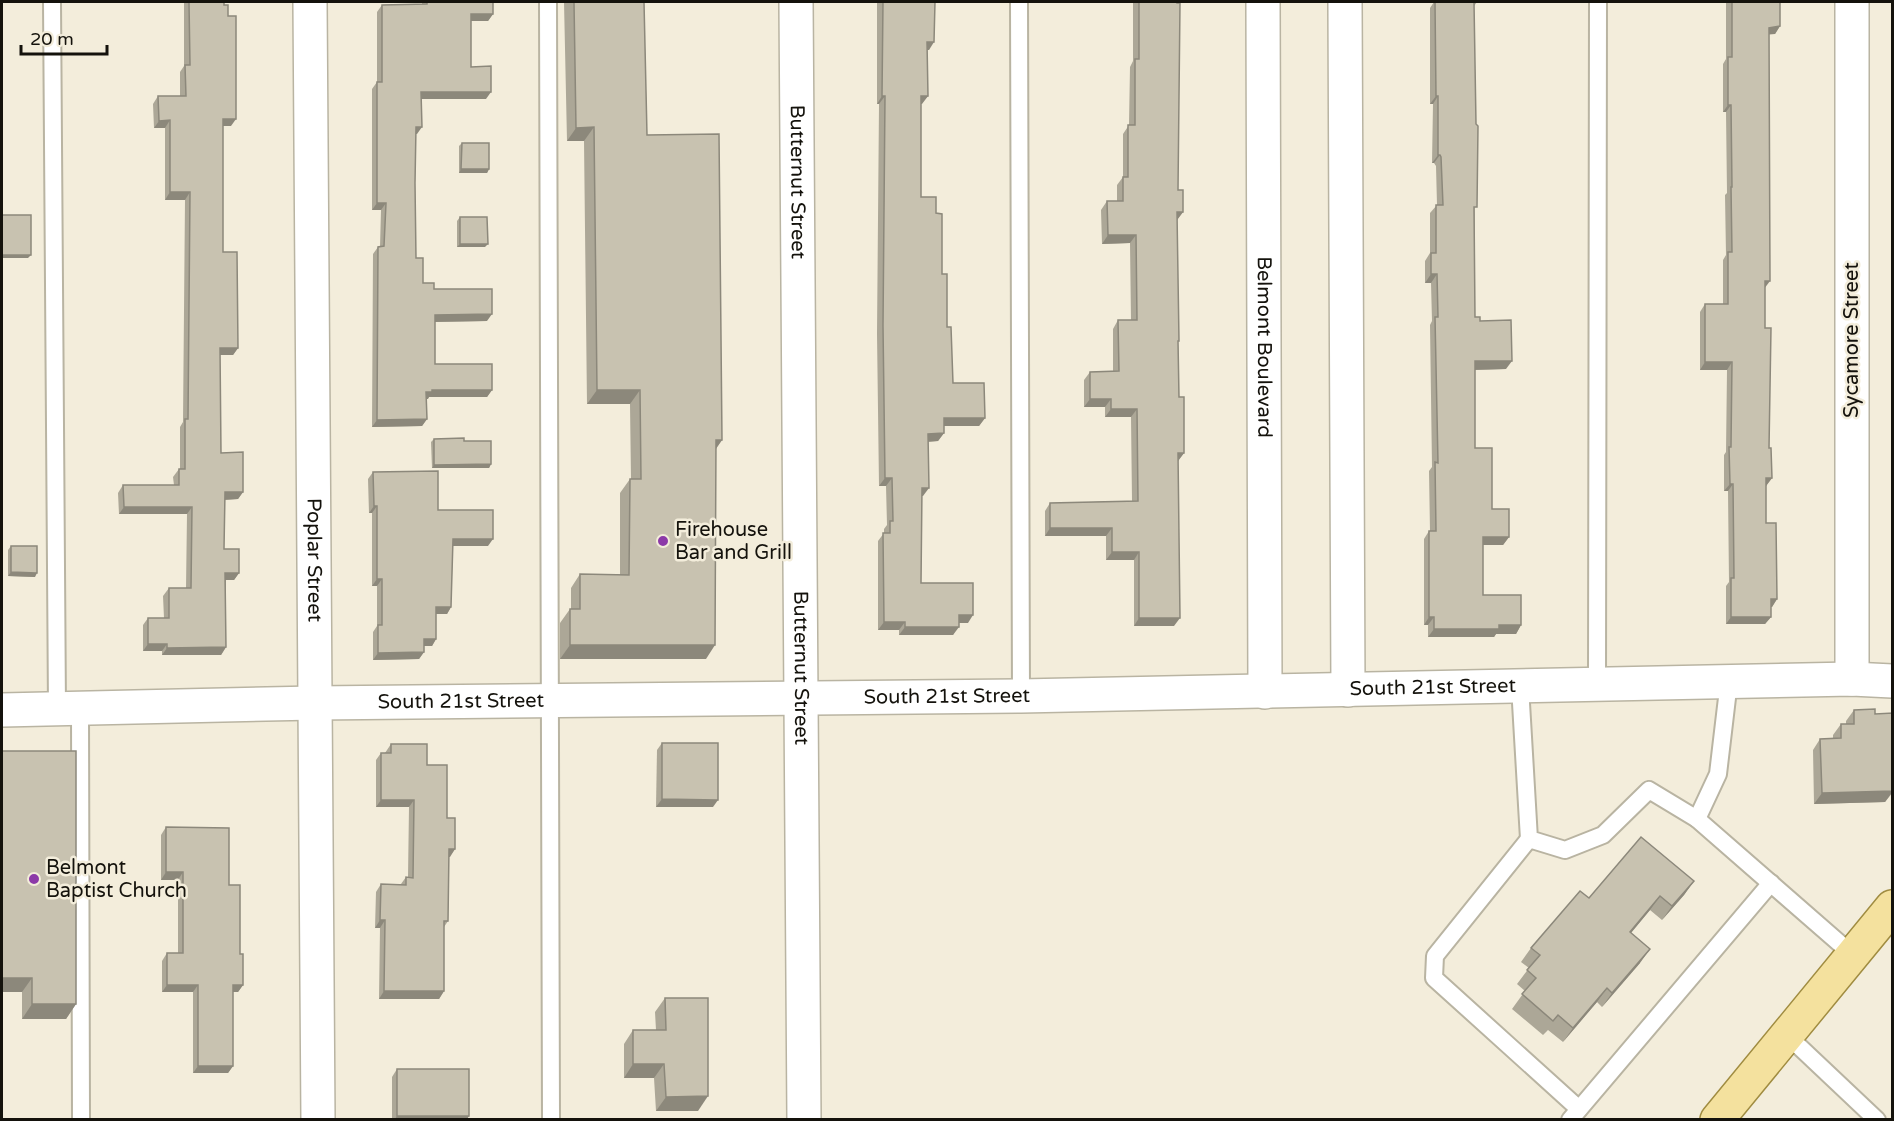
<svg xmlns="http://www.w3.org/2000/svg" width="1894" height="1121" font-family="'Varela Round',sans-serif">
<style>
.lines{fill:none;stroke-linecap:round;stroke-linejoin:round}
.service-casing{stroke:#b9b4a2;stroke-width:20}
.minor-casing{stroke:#b9b4a2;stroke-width:36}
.tertiary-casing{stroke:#b9b4a2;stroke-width:36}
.primary-casing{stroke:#a08c41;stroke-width:36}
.service{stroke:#fff;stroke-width:16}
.minor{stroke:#fff;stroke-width:33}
.tertiary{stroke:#fff;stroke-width:33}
.primary{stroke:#f4e19e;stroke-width:33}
.wall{fill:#aca797}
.shaded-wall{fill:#8c887b}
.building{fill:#c8c2b0;stroke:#8c887b;stroke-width:1.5}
.poi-dot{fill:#8c39a8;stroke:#f3eddb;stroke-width:2}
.labels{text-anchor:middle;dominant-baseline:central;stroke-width:5;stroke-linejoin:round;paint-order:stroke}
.street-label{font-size:20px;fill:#14120c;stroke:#f3eddb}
.poi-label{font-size:20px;fill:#14120c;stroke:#f3eddb;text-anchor:start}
</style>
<rect width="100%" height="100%" fill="#f3eddb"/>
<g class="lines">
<defs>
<g id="service">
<path d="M52 2 57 708"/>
<path d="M548 2 551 1120"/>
<path d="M1019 2 1021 696"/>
<path d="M1729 681 1718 774 1697 819 1853 955"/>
<path d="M1597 684 1598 2"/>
<path d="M1520 686 1529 839 1565 850 1603 835 1649 790 1697 819"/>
<path d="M80 708 81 1120"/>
<path d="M1529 839 1435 956 1434 978 1579 1109"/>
<path d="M1787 1035 1877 1120"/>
<path d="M1570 1120 1771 883"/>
</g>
<g id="minor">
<path id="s1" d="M310 2 318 1120"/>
<path id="s2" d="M1263 2 1265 692"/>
<path d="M1345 2 1348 690"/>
<path d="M1852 2V679"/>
<path id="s3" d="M2 710 315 703 1021 696 1852 679 1892 681"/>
</g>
<g id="tertiary">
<path id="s4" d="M796 2 804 1120"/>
</g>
<path id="primary" d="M1717 1120 1892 907"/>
</defs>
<use href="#service" class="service-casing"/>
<use href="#minor" class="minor-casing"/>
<use href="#tertiary" class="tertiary-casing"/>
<use href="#primary" class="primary-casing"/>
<use href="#service" class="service"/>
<use href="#minor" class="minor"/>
<use href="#tertiary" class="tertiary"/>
<use href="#primary" class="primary"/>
</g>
<g class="wall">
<path d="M184 2H224L231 126H223V252L238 348 233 355H220L221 453 243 492 238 499 225 500 224 549 239 573 234 580H226V647L221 655H162V651H143V625L148 618H164L163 596 169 588H186L187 514H119L118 493 123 485H174L173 477 179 469H180V427L183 422 185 200H165V128H154L153 104 158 96H180V72L184 66Z"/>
<path d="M422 2H493V14L488 21H471V67L486 99H421L417 134H416L415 183 416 258 423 283 487 321 435 322V364L492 390 487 397H429L427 399V419L422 426 372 427 373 254 378 247H380L381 210H372V89L377 82V12L382 5 422 4Z"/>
<path d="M564 2H644L647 135 722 440 716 449 706 659H560V623L570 609H571V588L580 574 620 575V493L630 479H631L630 404H587L584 141H567Z"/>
<path d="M877 2H935L929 50H927L928 96 921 104V197L936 213 953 383 985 418 979 426H944V433L938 441 928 442 923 496H922L921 583 968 623H959L953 635H899V630H878V541L884 533V529L887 525 886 486H879L877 334 879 104H877Z"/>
<path d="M1133 2H1177L1178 190 1183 212 1177 220 1178 343 1179 397 1184 453 1178 461 1174 626H1134V560H1106V536H1045V511L1050 503 1132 501 1131 417H1105V407H1084V380L1090 372 1113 371V329L1118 320H1131L1130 243 1102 244 1101 210 1107 201H1117V185L1123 177V134L1129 125 1130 67 1133 61Z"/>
<path d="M1434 2H1477L1474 6 1475 317 1480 321 1506 369 1475 370V448L1492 509 1509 537 1503 545H1483V595L1521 625 1516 634H1496L1494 637H1428V625H1424V539L1429 531H1430L1429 471 1432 467 1430 325 1432 321 1431 283H1425V261L1430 253V213L1437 205 1436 166 1434 163H1432L1433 104H1430V8Z"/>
<path d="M1726 2H1780V26L1775 34H1769L1765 288V328L1769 448 1772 478 1766 486V523L1777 599 1772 607H1771V617L1765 624H1726V586L1729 582 1728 491H1724V455L1726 452 1727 370H1700V312L1705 304H1723V260L1726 255 1725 195 1727 193 1726 112H1723V64L1726 59Z"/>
<path d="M462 143 489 169 487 173H459V146Z"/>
<path d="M460 217 485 247H457V221Z"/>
<path d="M434 439 464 441 491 464 489 468H432L431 442Z"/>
<path d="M373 472 438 510 488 546H453L451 607 447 614H436V639L432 646H424V652L419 659 373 660V632L377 626V586H372V513H369L368 479Z"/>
<path d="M11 546 35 577 8 576V550Z"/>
<path d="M1854 710 1875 714 1893 713V792L1885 802 1814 804 1813 750 1820 739 1833 738V735L1841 724H1846V721Z"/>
<path d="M662 743 713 807H656L657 750Z"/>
<path d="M391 744 427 765 447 818 455 849 449 857 448 921 444 927V991L439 999H379L380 928H375L376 892 381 884H401L406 877H408L409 807H376V760L381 753H385Z"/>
<path d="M2 751 76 1004 66 1019H22V992H2Z"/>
<path d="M166 827 229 885 240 954 243 985 238 992H233V1066L228 1073H193V992H162V961L167 953H178V880H161V835Z"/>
<path d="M1694 881 1684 895 1662 920 1650 910 1631 933 1640 963 1602 1007 1597 1002 1563 1042 1548 1030 1543 1035 1512 1009 1525 991 1517 984 1529 968 1521 962 1531 948 1589 898Z"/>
<path d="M665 998 698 1111H656L654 1078H624V1044L633 1030H656L655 1012Z"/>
<path d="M397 1069 469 1116 467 1119H392V1077Z"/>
</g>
<g class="shaded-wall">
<path d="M471 14H493L488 21H466Z"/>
<path d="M1780 26 1775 34 1763 35 1769 28Z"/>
<path d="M927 42H934L929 50H921Z"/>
<path d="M421 92H491L486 99H416Z"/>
<path d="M882 96H885L879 104H877Z"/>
<path d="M921 96H928L922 104H916Z"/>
<path d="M1436 96H1438L1433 104H1430Z"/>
<path d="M1728 105H1731L1726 112H1723Z"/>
<path d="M223 119H236L231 126H218Z"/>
<path d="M170 120 165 128H154L159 121Z"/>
<path d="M416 127H422L417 134H411Z"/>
<path d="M594 127 584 141H567L576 128Z"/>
<path d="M1438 155H1440L1434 163H1432Z"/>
<path d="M461 169H489L487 173H459Z"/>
<path d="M170 192H190L185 200H165Z"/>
<path d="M377 203H386L381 210H372Z"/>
<path d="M1177 212H1183L1177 220Z"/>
<path d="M1108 235H1136L1130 243 1102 244Z"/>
<path d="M460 244H488L485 247H457Z"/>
<path d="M2 255H31L28 258H2Z"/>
<path d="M1431 274H1437L1431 283H1425Z"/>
<path d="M1765 281H1770L1764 289Z"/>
<path d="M492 314 487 321 430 322 435 315Z"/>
<path d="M220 348H238L233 355H215Z"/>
<path d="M1475 361H1512L1506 369 1469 370Z"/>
<path d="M1705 362H1732L1727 370H1700Z"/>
<path d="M432 390H492L487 397H429L428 399H422L426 392Z"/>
<path d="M597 390H640L630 404H587Z"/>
<path d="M1090 399H1111L1105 407H1084Z"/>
<path d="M1111 409H1137L1131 417H1105Z"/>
<path d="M944 418H985L979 426H938Z"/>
<path d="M427 419 422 426 372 427 377 420Z"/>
<path d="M944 433 938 441 922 442 928 434Z"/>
<path d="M716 440H722L712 454Z"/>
<path d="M1178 453H1184L1178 461Z"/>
<path d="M491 464 489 468H432L434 465Z"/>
<path d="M885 478H892L886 486H879Z"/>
<path d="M1766 478H1772L1766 486Z"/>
<path d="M1730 484H1733L1728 491H1724Z"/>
<path d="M922 488H929L923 496H916Z"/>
<path d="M225 492H243L238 499 220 500Z"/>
<path d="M374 506H377L372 513H369Z"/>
<path d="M124 507H192L187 514H119Z"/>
<path d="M1050 528H1112L1106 536H1045Z"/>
<path d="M1483 537H1509L1503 545H1477Z"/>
<path d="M453 539H493L488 546H448Z"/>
<path d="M1112 552H1139L1134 560H1106Z"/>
<path d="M11 572 37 573 35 577 8 576Z"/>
<path d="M225 573H239L234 580H220Z"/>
<path d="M377 579H382L377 586H372Z"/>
<path d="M1771 599H1777L1772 607H1765Z"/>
<path d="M436 607H451L447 614H432Z"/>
<path d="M959 615H973L968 623H953Z"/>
<path d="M1429 617H1434L1428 625H1424Z"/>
<path d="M1731 617H1771L1765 624H1726Z"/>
<path d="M1139 618H1180L1174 626H1134Z"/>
<path d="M884 622H905L899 630H878Z"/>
<path d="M1499 625H1521L1516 634H1496L1494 637H1428L1434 629Z"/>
<path d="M905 627H959L953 635H899Z"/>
<path d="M424 639H436L432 646H419Z"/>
<path d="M148 644H167L162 651H143Z"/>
<path d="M570 645H715L706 659H560Z"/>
<path d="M226 647 221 655H162L167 648Z"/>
<path d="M424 652 419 659 373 660 378 653Z"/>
<path d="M1893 791 1885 802 1814 804 1822 793Z"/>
<path d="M662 799 718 800 713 807H656Z"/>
<path d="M381 800H414L409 807H376Z"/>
<path d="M449 849H455L450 857H444Z"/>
<path d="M166 872H183L178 880H161Z"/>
<path d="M1694 881 1684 895 1662 920 1672 906Z"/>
<path d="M1660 896 1650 910 1620 946 1630 932Z"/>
<path d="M380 920H385L380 928H375Z"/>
<path d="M1650 949 1640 963 1602 1007 1612 993Z"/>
<path d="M2 978H32L22 992H2Z"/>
<path d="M167 985H198L193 992H162Z"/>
<path d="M233 985H243L238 992H228Z"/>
<path d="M1607 988 1597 1002 1563 1042 1573 1028Z"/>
<path d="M384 991H444L439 999H379Z"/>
<path d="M32 1004H76L66 1019H22Z"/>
<path d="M633 1064H664L654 1078H624Z"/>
<path d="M198 1066H233L228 1073H193Z"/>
<path d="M708 1096 698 1111H656L666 1097Z"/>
<path d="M397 1116H469L467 1119H395Z"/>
</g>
<g class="building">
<path d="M189 2H224V5H228V16H236V119H223V252H237L238 348H220L221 453 243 452V492H225L224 549H239V573H225L226 647 167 648V644H148V618H169V588H191L192 507H124L123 485H179V469H185V419H188L190 192H170V120L159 121 158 96H186L185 65H190Z"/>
<path d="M427 2H493V14H471V67L491 66V92H421L422 127H416L415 183 416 258H423V283H434V289H492V314L435 315V364H492V390H432V392H426L427 419 377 420 378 247 384 246 386 203H377V82H382V5L427 4Z"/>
<path d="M574 2H644L647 135 719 134 722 440H716L715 645H570V609H580V574L629 575 630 479H641L640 390H597L594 127 576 128Z"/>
<path d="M883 2H935L934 42H927L928 96H921V197H936V213L942 214V274H947V327H951L953 383H984L985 418H944V433L928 434 929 488H922L921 583H973V615H959V627H905V622H884L883 533H890V521H893L892 478H885L883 326 885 96H882Z"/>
<path d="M1139 2H1177V3H1180L1178 190H1183V212H1177L1179 341H1178L1179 397H1184V453H1178L1180 618H1139V552H1112V528H1050V503L1138 501 1137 409H1111V399H1090V372L1119 371 1118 320H1137L1136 235H1108L1107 201H1123V177H1128V125H1135V59H1139Z"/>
<path d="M1435 2H1477H1474L1476 124 1478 126 1477 207H1474L1475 317H1480V321L1511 320 1512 361H1475V448H1492V509H1509V537H1483V595H1521V625H1499V629H1434V617H1429V531H1436L1435 462 1438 463 1435 317H1438L1437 274H1431V253H1436V205H1443L1441 157 1440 155H1438V96H1436Z"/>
<path d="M1732 2H1780V26L1769 28 1770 281H1765V328H1771L1769 448H1771L1772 478H1766V523H1776L1777 599H1771V617H1731V578H1734L1733 484H1730L1729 447H1731L1732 362H1705V304H1728V252H1732L1731 187H1732L1731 105H1728V57H1732Z"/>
<path d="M462 143H489V169H461Z"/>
<rect x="2" y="215" width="29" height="40"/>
<path d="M460 217H487L488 244H460Z"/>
<path d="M464 438V441H491V464L434 465V439Z"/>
<path d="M438 471V510H493V539H453L451 607H436V639H424V652L378 653V625H382V579H377V506H374L373 472Z"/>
<path d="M11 546H37V573L11 572Z"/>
<path d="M1875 709V714L1893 713V791L1822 793 1820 739 1841 738V724H1854V710Z"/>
<path d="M662 743H718V800L662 799Z"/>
<path d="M391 744H427V765H447V818H455V849H449L448 921H444V991H384L385 920H380L381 884 406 885V877L413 878 414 800H381V753H391Z"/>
<path d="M2 751H76V1004H32V978H2Z"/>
<path d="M166 827 229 828V885H240V954H243V985H233V1066H198V985H167V953H183V872H166Z"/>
<path d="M1641 837 1694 881 1672 906 1660 896 1630 932 1650 949 1612 993 1607 988 1573 1028 1558 1015 1553 1021 1522 994 1536 978 1527 970 1540 955 1531 948 1580 891 1589 898Z"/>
<path d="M665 998H708V1096L666 1097 664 1064H633V1030H666Z"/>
<rect x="397" y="1069" width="72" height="47"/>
</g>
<g class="poi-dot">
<circle cx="663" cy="541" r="6"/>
<circle cx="34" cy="879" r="6"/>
</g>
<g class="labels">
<g class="street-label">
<text stroke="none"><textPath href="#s4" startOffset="180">Butternut Street</textPath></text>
<text transform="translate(1852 340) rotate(-90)">Sycamore Street</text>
<text stroke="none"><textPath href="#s2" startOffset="345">Belmont Boulevard</textPath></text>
<text stroke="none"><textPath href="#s1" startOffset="558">Poplar Street</textPath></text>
<text stroke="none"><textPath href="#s4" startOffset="666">Butternut Street</textPath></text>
<text stroke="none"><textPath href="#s3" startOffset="1431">South 21st Street</textPath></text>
<text stroke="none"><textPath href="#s3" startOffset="945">South 21st Street</textPath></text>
<text stroke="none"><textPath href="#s3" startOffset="459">South 21st Street</textPath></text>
</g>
<g class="poi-label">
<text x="675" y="530">Firehouse<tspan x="675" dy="23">Bar and Grill</tspan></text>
<text x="46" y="868">Belmont<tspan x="46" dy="23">Baptist Church</tspan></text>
</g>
</g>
<rect width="1894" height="1121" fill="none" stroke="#14120c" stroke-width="6"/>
<path d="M21 45v9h86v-9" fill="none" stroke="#14120c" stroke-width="3"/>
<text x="30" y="45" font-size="18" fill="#14120c" stroke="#f3eddb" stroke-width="4.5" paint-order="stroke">20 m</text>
</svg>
